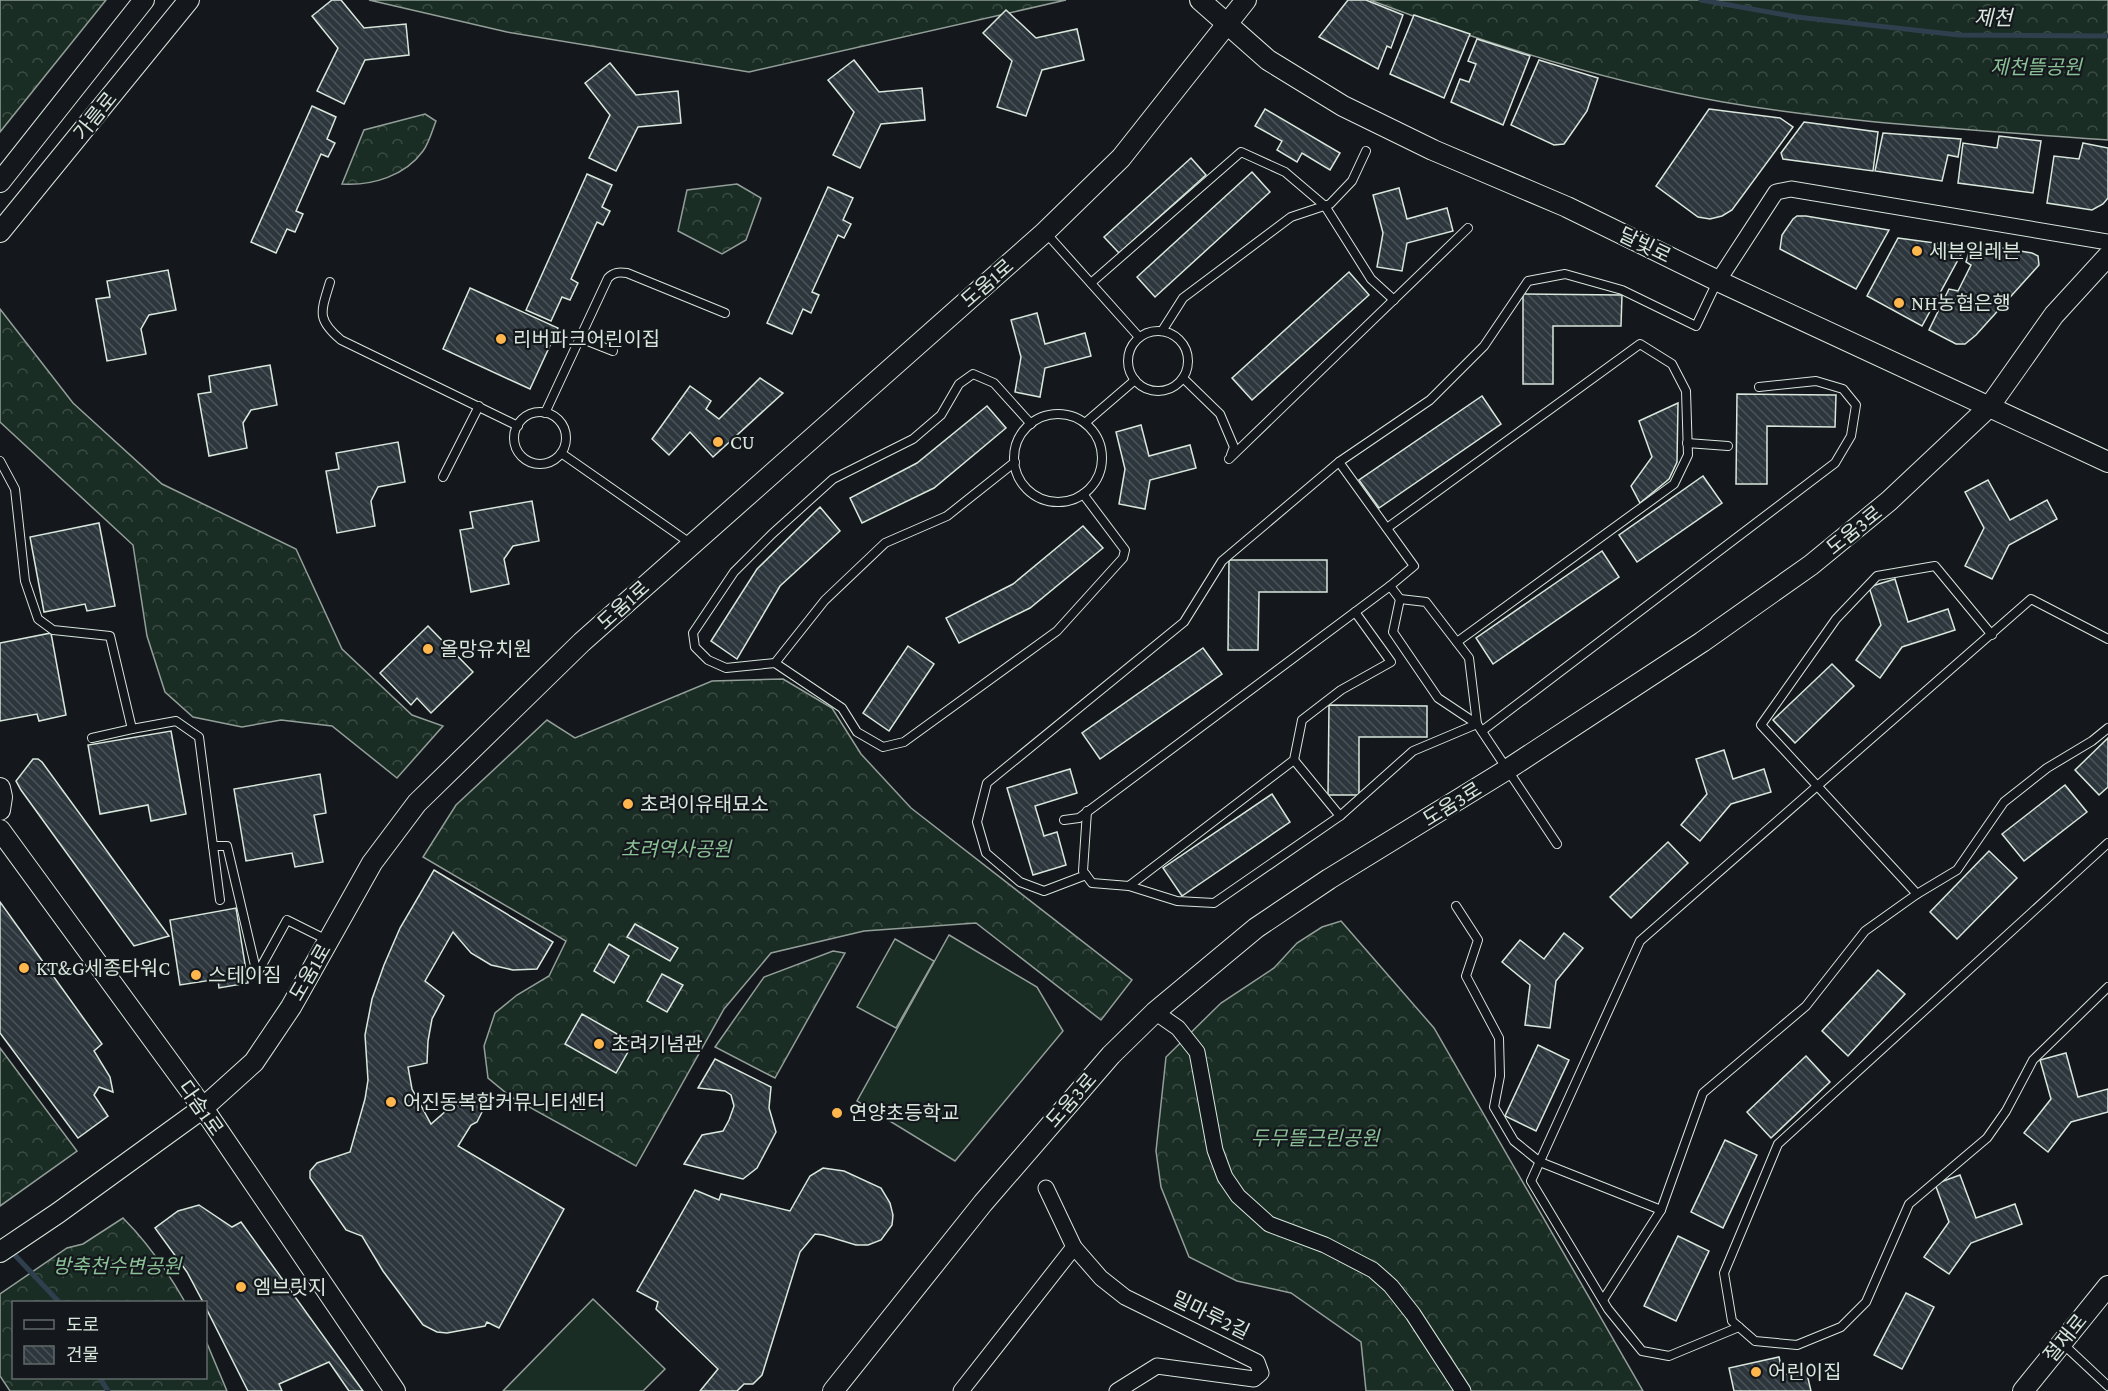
<svg xmlns="http://www.w3.org/2000/svg" width="2108" height="1391" font-family="'Crimson Pro','Noto Sans KR',serif">
<style>
.forest{fill:url(#forest-crowns);stroke:#939e99;stroke-width:1.5}
.garden{fill:#1a2d24;stroke:#939e99;stroke-width:1.5}
.lines{fill:none;stroke-linecap:round;stroke-linejoin:round}
.stream{stroke:#2f3f4d;stroke-width:5}
.building{fill:url(#building-back-hatch);stroke:#d8e6dc;stroke-width:1.5}
.service-casing{stroke:#d8e6dc;stroke-width:10}
.minor-casing{stroke:#d8e6dc;stroke-width:17}
.tertiary-casing{stroke:#d8e6dc;stroke-width:22}
.service{stroke:#14181c;stroke-width:8}
.minor{stroke:#14181c;stroke-width:15}
.tertiary{stroke:#14181c;stroke-width:20}
.poi-dot{fill:#ffb74d;stroke:#14181c;stroke-width:2}
.labels{text-anchor:middle;dominant-baseline:central;stroke-width:4.5;stroke-linejoin:round;paint-order:stroke}
.park-label{font-size:20px;font-style:italic;fill:#8ac095;stroke:#14181c}
.street-label{font-size:20px;fill:#d8e6dc;stroke:#14181c}
.poi-label{font-size:20px;fill:#d8e6dc;stroke:#14181c;text-anchor:start}
.water-label{font-size:21px;font-style:italic;fill:#d8e6dc;stroke:#14181c}
</style>
<defs>
<pattern id="forest-crowns" width="20" height="18" patternUnits="userSpaceOnUse" patternTransform="scale(1.5)"><rect width="20" height="18" fill="#1a2d24"/><path d="M2 6a3 3 0 1 1 6 0M12 15a3 3 0 1 1 6 0" fill="none" stroke="#3b4b43"/></pattern>
<pattern id="building-back-hatch" width="6" height="6" patternUnits="userSpaceOnUse" patternTransform="scale(1.5)"><rect width="6" height="6" fill="#2c363c"/><path d="M-1 5l2 2M0 0l6 6M5-1l2 2" fill="none" stroke="#4a5358"/></pattern>
</defs>
<rect width="100%" height="100%" fill="#14181c"/>
<g class="forest">
<path d="M0 0H106L0 132Z"/>
<path d="M369 0H1066L749 72 507 32Z"/>
<path d="M1370 0H2108V140C1980 130 1850 124 1723 102 1603 81 1484 43 1370 0Z"/>
<path d="M425 114 436 121C432 131 429 143 423 151 405 176 372 186 342 184L364 130Z"/>
<path d="M737 184 761 198 746 240 722 254 678 231 687 190Z"/>
<path d="M0 309 73 403 162 484 296 549 342 649 412 715 443 726 397 778 332 726 281 720 242 727 193 717 165 692 147 636 133 545 0 422Z"/>
<path d="M783 679 832 708 861 754 911 808 1132 980 1101 1020 976 923 864 931 771 953 724 1009 636 1166 511 1097 488 1078 484 1046 495 1013 517 995 549 976 566 941 423 857 456 805 547 720 575 738 712 681Z"/>
<path d="M1341 921 1434 1028 1643 1391H1366L1361 1342 1291 1293 1237 1281 1189 1257 1161 1187 1156 1151 1166 1057 1221 1003 1274 968 1297 943 1322 927Z"/>
<path d="M833 951 845 953 775 1078 715 1047 764 977Z"/>
<path d="M0 1048 77 1151 0 1206Z"/>
<path d="M123 1218C148 1243 168 1272 185 1302H14V1378H206V1341L227 1391H10L0 1376V1294L67 1248 83 1244Z"/>
</g>
<g class="garden">
<path d="M949 935 1037 987 1063 1031 955 1161 857 1101Z"/>
<path d="M895 939 934 961 896 1028 857 1007Z"/>
<path d="M593 1299 665 1369 643 1391H503Z"/>
</g>
<g class="lines">
<g class="stream">
<path d="M1701 0 1797 17 1959 35 2108 36"/>
<path d="M11 1251 59 1302"/>
<path d="M100 1378 108 1391"/>
</g>
</g>
<g class="building">
<path d="M332 0H341L364 28 406 24 409 55 365 60 344 104 317 91 338 48 312 16Z"/>
<path d="M1348 0H1366L1403 15 1391 48 1387 46 1378 69 1319 37Z"/>
<path d="M1006 10 1036 38 1077 29 1084 60 1042 70 1026 116 997 107 1012 61 983 33Z"/>
<path d="M1414 15 1470 34 1444 98 1390 74Z"/>
<path d="M1477 39 1530 56 1503 125 1451 102 1460 79 1469 82 1476 64 1468 61Z"/>
<path d="M854 60 879 92 922 88 925 120 881 124 860 168 833 155 854 112 828 80Z"/>
<path d="M1539 60 1598 78 1587 111 1564 144 1554 145 1511 125Z"/>
<path d="M610 63 636 95 678 91 681 123 638 127 616 171 589 158 610 115 585 83Z"/>
<path d="M312 106 336 117 327 139 335 143 328 157 321 154 296 211 303 214 295 232 287 229 276 253 251 242Z"/>
<path d="M1265 109 1340 153 1330 170 1302 153 1297 162 1277 150 1282 141 1255 126Z"/>
<path d="M1709 109 1780 118 1793 127 1732 210 1722 216 1710 219 1698 217 1656 186Z"/>
<path d="M1804 122 1878 132 1873 171 1783 159 1781 153Z"/>
<path d="M1883 133 1961 139 1958 157 1948 155 1942 181 1875 171Z"/>
<path d="M1999 136 2041 141 2033 193 1958 183 1963 143 1997 148Z"/>
<path d="M2083 143 2108 148V198L2103 204 2092 210 2047 203 2054 156 2079 159Z"/>
<path d="M1191 158 1206 175 1119 253 1104 237Z"/>
<path d="M1252 172 1270 192 1155 297 1137 277Z"/>
<path d="M587 174 612 185 602 207 610 211 603 225 597 222 571 279 578 283 570 300 562 297 551 321 526 310Z"/>
<path d="M828 187 853 198 843 220 851 224 844 238 838 235 812 292 819 295 811 313 803 309 792 334 767 323Z"/>
<path d="M1399 188 1407 219 1447 208 1453 231 1407 243 1402 271 1377 267 1383 233 1373 195Z"/>
<path d="M1797 216H1806L1889 230 1856 289 1780 249 1782 235 1793 219Z"/>
<path d="M1898 238 1965 247 1922 326 1867 296Z"/>
<path d="M1972 243 2032 253 2038 256 2039 265 1976 335 1965 344H1956L1929 330 1949 289 1958 291 1971 265 1966 262Z"/>
<path d="M168 270 176 310 149 315 141 329 146 354 107 361 96 299 110 297 107 281Z"/>
<path d="M1349 272 1369 295 1252 400 1232 378Z"/>
<path d="M470 288 558 328 530 389 443 349Z"/>
<path d="M1523 294 1622 295 1621 326H1553V384H1523Z"/>
<path d="M1037 313 1045 344 1085 333 1091 356 1045 368 1040 397 1015 392 1021 357 1011 320Z"/>
<path d="M270 365 277 405 251 410 243 423 247 448 209 456 198 394 211 392 209 376Z"/>
<path d="M760 378 783 393 713 457 690 432 669 455 652 439 690 386 711 401 706 409 719 419Z"/>
<path d="M1737 394 1836 395 1835 427 1767 426V484H1736Z"/>
<path d="M1482 396 1501 424 1379 508 1359 480Z"/>
<path d="M1678 403 1677 462 1669 479 1640 503 1631 486 1652 457 1639 421Z"/>
<path d="M987 406 1006 428 934 488 862 523 850 498 917 463Z"/>
<path d="M1141 425 1149 456 1190 445 1196 468 1150 480 1145 509 1119 504 1125 469 1116 432Z"/>
<path d="M398 442 405 482 378 487 371 501 375 526 337 533 326 471 339 469 336 453Z"/>
<path d="M1703 476 1722 503 1637 562 1619 535Z"/>
<path d="M1988 480 2010 520 2047 500 2057 519 2009 545 1992 579 1965 566 1984 528 1965 492Z"/>
<path d="M532 501 539 541 513 546 504 559 509 584 471 592 460 530 473 528 470 512Z"/>
<path d="M820 507 840 531 780 586 737 659 711 641 757 569Z"/>
<path d="M99 523 115 606 87 611 85 604 44 612 30 537Z"/>
<path d="M1083 526 1103 548 1030 608 959 643 946 618 1013 584Z"/>
<path d="M1602 551 1619 577 1493 664 1476 638Z"/>
<path d="M1229 560H1327V592H1259L1258 650H1228Z"/>
<path d="M1895 579 1908 622 1948 609 1955 630 1902 647 1880 678 1856 660 1881 625 1869 587Z"/>
<path d="M428 626 473 672 431 713 417 698 411 705 380 673Z"/>
<path d="M51 633 66 715 39 721 37 714 0 721V643Z"/>
<path d="M908 646 934 664 889 731 863 713Z"/>
<path d="M1203 648 1222 674 1100 759 1082 733Z"/>
<path d="M1832 664 1854 686 1795 743 1773 720Z"/>
<path d="M1329 705 1427 706V737H1359V795H1328Z"/>
<path d="M171 731 186 814 151 821 148 805 100 814 88 745Z"/>
<path d="M2108 738V787L2099 795 2075 770Z"/>
<path d="M1724 750 1733 779 1764 769 1771 792 1731 804 1700 841 1681 825 1707 794 1696 759Z"/>
<path d="M33 759H38L42 762 169 936 134 946 21 790 16 781Z"/>
<path d="M1070 769 1077 793 1035 806 1044 836 1057 832 1066 865 1033 875 1007 788Z"/>
<path d="M320 774 326 813 314 815 323 862 295 867 292 853 246 861 234 789Z"/>
<path d="M2065 785 2087 812 2024 861 2002 834Z"/>
<path d="M1272 794 1290 822 1182 896 1163 868Z"/>
<path d="M1668 842 1688 863 1631 918 1610 897Z"/>
<path d="M1989 851 2017 878 1957 939 1930 912Z"/>
<path d="M434 870 553 942 537 969 513 970 491 965 471 953 453 932 425 981 444 996 432 1019 428 1041 427 1063 408 1067 412 1089 431 1124 463 1096 473 1094 480 1100 482 1112 477 1122 471 1125 458 1146 564 1209 499 1328 487 1322 485 1326 447 1333 437 1332 423 1325 383 1271 362 1236 346 1230 310 1178V1171L317 1163 350 1152 365 1099 368 1080 365 1035 372 999 384 965 400 928Z"/>
<path d="M0 902 102 1044 94 1051 110 1077 113 1092 99 1087 94 1095 108 1116 78 1138 0 1033Z"/>
<path d="M236 908 248 983 219 988 218 979 180 985 170 920Z"/>
<path d="M635 924 678 948 670 961 627 937Z"/>
<path d="M1564 933 1583 948 1556 981 1550 1028 1525 1025 1530 985 1502 962 1520 940 1544 959Z"/>
<path d="M609 944 629 956 614 983 594 971Z"/>
<path d="M1878 970 1905 994 1848 1056 1822 1031Z"/>
<path d="M662 974 683 985 667 1012 647 1001Z"/>
<path d="M582 1014 633 1043 616 1073 565 1044Z"/>
<path d="M1538 1045 1569 1060 1536 1131 1505 1116Z"/>
<path d="M2066 1053 2078 1097 2108 1089V1112L2071 1122 2048 1152 2024 1133 2051 1099 2040 1060Z"/>
<path d="M1806 1056 1830 1082 1771 1138 1747 1112Z"/>
<path d="M715 1059 771 1087 769 1108 776 1132 757 1168 743 1179 684 1164 702 1135 723 1131 729 1120 734 1106 731 1095 725 1091 698 1088Z"/>
<path d="M1725 1140 1757 1155 1723 1228 1691 1212Z"/>
<path d="M823 1168 844 1171 881 1188 890 1203 893 1215 892 1225 881 1240 868 1245H856L823 1235 815 1234 800 1252 762 1375 753 1384H744L737 1391H700L718 1369 656 1309 658 1302 637 1291 695 1190 719 1200 721 1194 790 1211 810 1176Z"/>
<path d="M1960 1175 1976 1218 2015 1204 2022 1224 1971 1243 1949 1274 1924 1257 1949 1222 1935 1184Z"/>
<path d="M199 1205 232 1227 241 1222 363 1391H349L329 1362 279 1384 282 1391H248L206 1308V1302H203L187 1272 155 1228 178 1211Z"/>
<path d="M1678 1236 1709 1251 1676 1321 1644 1306Z"/>
<path d="M1906 1293 1934 1307 1902 1369 1874 1355Z"/>
<path d="M1779 1357 1783 1375 1806 1370 1811 1391H1734L1729 1368Z"/>
</g>
<g class="lines">
<defs>
<g id="service">
<path d="M1046 233 1139 337"/>
<path d="M330 282C321 312 316 319 341 340L518 426"/>
<path d="M1091 283 1241 152 1285 172 1325 206 1371 279 1394 300"/>
<circle cx="1158" cy="361" r="30"/>
<path d="M1162 331 1183 298 1291 217 1330 204 1352 181 1366 151"/>
<path d="M580 338 613 351"/>
<path d="M1183 378 1220 414 1234 447 1231 455"/>
<circle cx="540" cy="438" r="26"/>
<path d="M545 413 608 278C614 272 619 272 627 273L725 313"/>
<circle cx="1058" cy="458" r="44"/>
<path d="M1085 423 1135 380"/>
<path d="M1031 424 994 383 973 374 959 384 941 415 913 439 833 479 772 534 734 572 693 633 695 647 708 660 726 668 775 663 842 708 857 732 883 747 904 742 1057 631 1123 558 1125 550 1083 494"/>
<path d="M1687 443 1728 446"/>
<path d="M561 453 690 543"/>
<path d="M1229 459 1468 228"/>
<path d="M0 461 15 489 25 581 38 619 53 630 110 636 132 729 176 721 199 737 220 900"/>
<path d="M443 477 479 406"/>
<path d="M1387 528 1640 344 1672 364 1686 391 1688 455 1674 484 1457 642"/>
<path d="M1390 586 1400 599 1426 602 1469 658 1477 724"/>
<path d="M1400 599 1393 632 1438 698 1477 724 1557 844"/>
<path d="M775 663 825 600 885 543 947 516 1015 462"/>
<path d="M1482 731 1835 463 1851 436 1856 405 1843 389 1816 381 1759 387"/>
<path d="M92 738 132 729"/>
<path d="M1294 760 1340 816"/>
<path d="M1087 811 1083 871 1092 883 1129 886 1294 760 1302 720 1341 690 1391 662 1355 612"/>
<path d="M1064 820 1079 818 1390 586 1414 566 1339 462"/>
<path d="M2108 843 1778 1144 1724 1273 1732 1321 1755 1341 1797 1345 1841 1327 1866 1302 1909 1204 1987 1138 2006 1111 2033 1060 2108 987"/>
<path d="M213 846H227L257 974 287 920 327 940"/>
<path d="M1086 875 1044 891 1020 882 986 853 977 822 987 783 1184 622 1222 561 1339 462 1430 400 1484 346 1528 281 1565 274 1622 290 1696 326 1717 282"/>
<path d="M1129 886 1177 901 1214 903 1340 816 1413 751 1477 724"/>
<path d="M1917 894 1761 725 1836 619 1877 576 1935 566 1992 635"/>
<path d="M1456 906 1478 940 1466 976 1499 1038 1500 1076 1494 1107 1514 1141 1540 1162 1661 1210"/>
<path d="M1603 1300 1661 1210 1703 1093 1806 1006 1865 931 1917 894 1957 870 2004 802 2047 768 2092 741 2108 728"/>
<path d="M1739 1327 1669 1356 1642 1351 1608 1309 1531 1181 1640 941 2031 599 2108 639"/>
<path d="M2062 1343 2108 1386"/>
</g>
<g id="minor">
<path d="M1718 281 1776 192 1791 189 2108 242"/>
<path d="M1155 1012 1178 1028 1197 1052 1215 1150 1225 1177 1238 1196 1269 1224 1325 1245 1373 1270 1391 1286 1413 1314 1463 1391"/>
<path d="M1046 1188 1074 1247 1101 1278 1125 1297 1257 1362 1261 1373 1254 1379 1157 1366 1117 1391"/>
<path d="M961 1391 1074 1247"/>
</g>
<g id="tertiary">
<path d="M1200 0 1268 60 1343 106 1433 150 1567 207 1718 281 2108 462"/>
<path d="M0 182 144 0"/>
<path d="M0 232 189 0"/>
<path d="M0 788 2 797 0 810"/>
<path d="M0 830 203 1108 395 1391"/>
<path d="M0 1252 58 1213 203 1108 254 1062 291 1007 372 863 417 803 582 642 1045 232 1121 158 1246 0"/>
<path d="M833 1391 983 1203 1111 1055 1155 1012 1256 928 1329 879 1508 769 1702 642 1811 565 1889 501 1989 407 2054 315 2108 256"/>
<path d="M2023 1391 2108 1286"/>
</g>
</defs>
<use href="#service" class="service-casing"/>
<use href="#minor" class="minor-casing"/>
<use href="#tertiary" class="tertiary-casing"/>
<use href="#service" class="service"/>
<use href="#minor" class="minor"/>
<use href="#tertiary" class="tertiary"/>
</g>
<g class="poi-dot">
<circle cx="1917" cy="251" r="6"/>
<circle cx="1899" cy="303" r="6"/>
<circle cx="501" cy="339" r="6"/>
<circle cx="718" cy="442" r="6"/>
<circle cx="428" cy="649" r="6"/>
<circle cx="628" cy="804" r="6"/>
<circle cx="24" cy="968" r="6"/>
<circle cx="196" cy="975" r="6"/>
<circle cx="599" cy="1044" r="6"/>
<circle cx="391" cy="1102" r="6"/>
<circle cx="837" cy="1113" r="6"/>
<circle cx="241" cy="1287" r="6"/>
<circle cx="1756" cy="1372" r="6"/>
</g>
<g class="labels">
<g class="park-label">
<text x="2036" y="67">제천뜰공원</text>
<text x="676" y="849">초려역사공원</text>
<text x="1315" y="1138">두무뜰근린공원</text>
<text x="117" y="1266">방축천수변공원</text>
</g>
<g class="street-label">
<text transform="translate(95 116) rotate(-51)">가름로</text>
<text transform="translate(1645 245) rotate(26)">달빛로</text>
<text transform="translate(987 283) rotate(-41)">도움1로</text>
<text transform="translate(1854 530) rotate(-39)">도움3로</text>
<text transform="translate(623 605) rotate(-42)">도움1로</text>
<text transform="translate(1452 804) rotate(-32)">도움3로</text>
<text transform="translate(310 972) rotate(-60)">도움1로</text>
<text transform="translate(1071 1100) rotate(-49)">도움3로</text>
<text transform="translate(201 1108) rotate(55)">다솜1로</text>
<text transform="translate(1211 1315) rotate(26)">밀마루2길</text>
<text transform="translate(2065 1338) rotate(-51)">절재로</text>
</g>
<g class="poi-label">
<text x="1929" y="251">세븐일레븐</text>
<text x="1911" y="303">NH농협은행</text>
<text x="513" y="339">리버파크어린이집</text>
<text x="730" y="442">CU</text>
<text x="440" y="649">올망유치원</text>
<text x="640" y="804">초려이유태묘소</text>
<text x="36" y="968">KT&amp;G세종타워C</text>
<text x="208" y="975">스테이짐</text>
<text x="611" y="1044">초려기념관</text>
<text x="403" y="1102">어진동복합커뮤니티센터</text>
<text x="849" y="1113">연양초등학교</text>
<text x="253" y="1287">엠브릿지</text>
<text x="1768" y="1372">어린이집</text>
</g>
<g class="water-label">
<text x="1993" y="18">제천</text>
</g>
</g>
<rect x="12" y="1301" width="195" height="78" fill="#14181c" stroke="#626a69" stroke-width="1.5"/>
<rect x="24" y="1320" width="30" height="9" fill="#14181c" stroke="#626a69" stroke-width="1.5"/>
<text x="66" y="1331" font-size="18" fill="#d8e6dc">도로</text>
<rect x="24" y="1346" width="30" height="18" fill="url(#building-back-hatch)" stroke="#626a69" stroke-width="1.5"/>
<text x="66" y="1361" font-size="18" fill="#d8e6dc">건물</text>
</svg>
